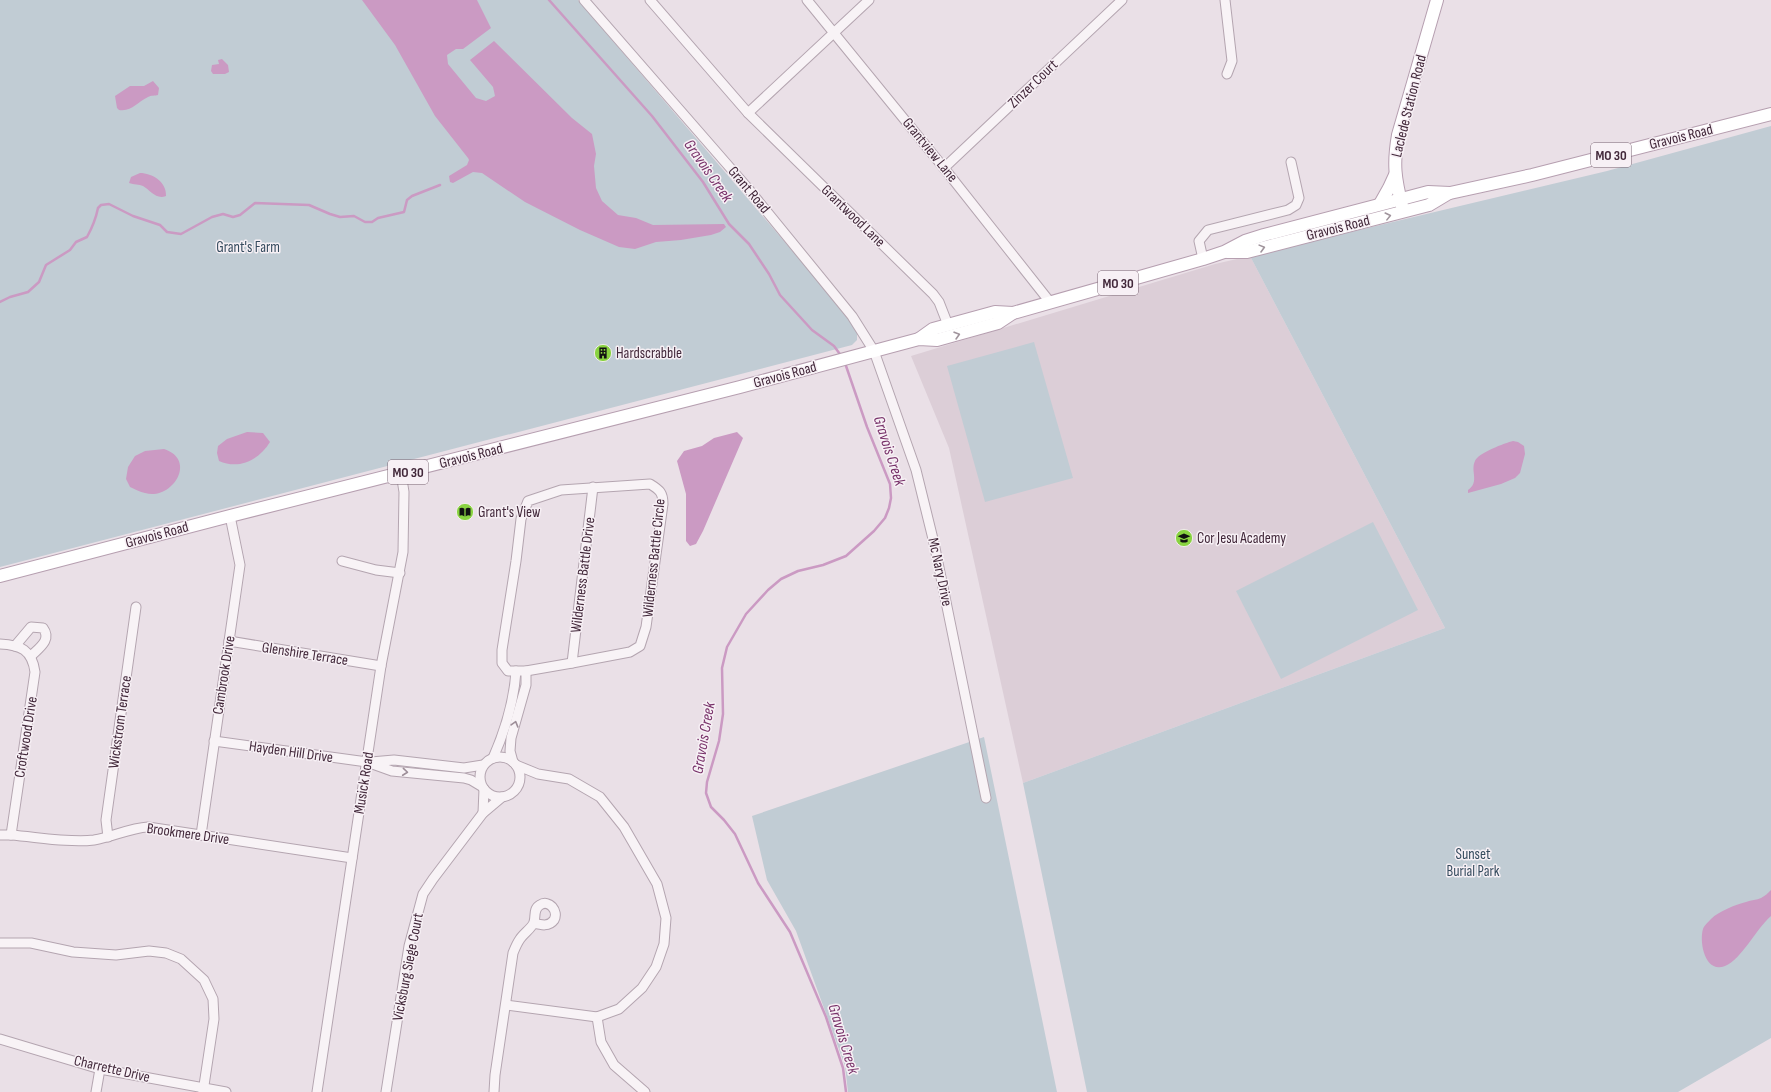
<svg xmlns="http://www.w3.org/2000/svg" width="1771" height="1092" font-family="'Sofia Sans Condensed',sans-serif">
<style>
.built{fill:#dcced7}
.green{fill:#c1ccd4}
.water{fill:#cb9ac3}
.lines{fill:none;stroke-linecap:round;stroke-linejoin:round}
.stream{stroke:#cb9ac3;stroke-width:2.5}
.minor-casing{stroke:#b4a5b0;stroke-width:11}
.major-casing{stroke:#b69fb0;stroke-width:14}
.minor{stroke:#f8f3f6;stroke-width:9}
.major{stroke:#fff;stroke-width:12}
.oneway{stroke:#a0949c}
.oneway2{stroke:#9d8e98}
.labels{text-anchor:middle;dominant-baseline:central;stroke-width:3;stroke-linejoin:round;paint-order:stroke}
.shield{fill:#f7f0f5;stroke:#786472;stroke-width:1}
.shield-label{font-size:14px;font-weight:bold;fill:#42283a}
.street-label{font-size:15px;fill:#42283a;stroke:#f7f0f5}
.park-label{font-size:15px;fill:#354b5e;stroke:#f7f0f5}
.poi-label{font-size:15px;fill:#42283a;stroke:#f7f0f5;text-anchor:start}
.water-label{font-size:16px;font-style:italic;fill:#773169;stroke:#f7f0f5}
</style>
<rect width="100%" height="100%" fill="#eae0e7"/>
<path class="built" d="M1250 256 1445 628 1023 783 949 448 911 356 1215 264Z"/>
<g class="green">
<path d="M0 0H578L807 268 855 328 857 333V340L852 345 0 567Z"/>
<path d="M1771 126V1038L1678 1092H1087L1023 783 1445 628 1250 256 1607 171Z"/>
<path d="M1034 342 1073 478 985 502 947 366Z"/>
<path d="M1373 522 1418 610 1281 679 1236 591Z"/>
<path d="M984 737 1057 1092H848L845 1066 796 931 767 880 752 816Z"/>
</g>
<g class="water">
<path d="M362 0H477L491 28 463 49H456L447 55 448 64 476 98 486 101 495 96 493 87 470 60 494 41 572 118 592 134 596 154 594 166 596 188 602 201 618 215 636 218 653 225 724 224 726 227 720 232 711 235 681 240 656 242 635 249 619 247 580 230 525 202 482 173 473 172 453 183 450 182 449 176 467 165 469 160 468 158 435 116 395 45Z"/>
<path d="M222 59 228 65 229 72 225 74H213L211 71 212 65 219 64 218 60Z"/>
<path d="M153 81 159 88 158 95C155 96 151 95 148 97 137 102 132 112 119 110L117 108 115 96 130 86H144Z"/>
<path d="M140 173C152 173 167 182 166 196 156 200 150 190 143 186 139 184 134 185 129 183L131 177Z"/>
<path d="M247 432 263 433 270 442C259 460 239 470 219 461L217 453 218 446 227 439Z"/>
<path d="M737 432 743 438 703 531 696 544 690 546 686 541V494L677 461 684 451 702 446 714 438Z"/>
<path d="M1513 441 1518 442 1524 446 1525 454 1520 473 1515 478 1501 484 1468 493V490C1480 482 1470 471 1475 461 1478 453 1505 443 1513 441Z"/>
<path d="M164 449C198 460 172 501 145 493 140 492 135 489 130 487L126 479 128 467 135 456 145 451Z"/>
<path d="M1771 890V916C1755 930 1742 959 1725 966 1705 974 1699 942 1703 929 1704 926 1708 922 1711 919 1719 911 1735 905 1746 902 1751 900 1757 900 1761 898 1765 896 1768 893 1771 890Z"/>
</g>
<g class="lines">
<g class="stream">
<path d="M549 0 652 116 703 182 729 224 749 244 769 274 780 295 812 330 834 346 842 357"/>
<path d="M0 302 10 297 28 292 39 282 46 265 70 250 76 242 87 237C92 228 96 218 98 208L101 205 109 204 133 216 160 225 167 232 181 234 212 217 223 214 233 217 240 215 255 203 309 205 330 214 340 217 354 216 365 222H372L378 218 404 212 407 200 412 196 440 185"/>
<path d="M845 363 867 427 890 484 891 498 889 508 885 518 874 531 846 556 823 565 798 571 781 579 768 590 746 614 727 647 722 668 723 714 719 741 707 782 706 793 711 807 724 820 735 834 758 883 790 932 826 1017 843 1068 846 1092"/>
</g>
<defs>
<g id="minor">
<path d="M584 0 746 186 852 316 874 351 916 470 934 543 986 798"/>
<path d="M650 0 748 113 933 294 939 302 948 325"/>
<path d="M807 0 944 168 1050 302"/>
<path d="M1225 0 1232 61 1227 74"/>
<path d="M748 113 869 0"/>
<path d="M944 168 1122 0"/>
<path d="M1203 259 1199 241 1208 230 1288 210 1296 205 1299 198 1291 162"/>
<path d="M650 484C660 490 663 493 663 504L646 627 640 646 630 652 572 663 526 671H508L502 663V650L516 561 521 519 528 501 561 490Z"/>
<path d="M342 561 376 570 400 573"/>
<path d="M229 641 381 666"/>
<path d="M0 644C21 645 32 650 35 672L11 835"/>
<path d="M15 646 31 627 43 628C52 640 39 648 31 656"/>
<path d="M572 663 593 487"/>
<path d="M214 741 367 762 392 771 464 778 471 780 481 786"/>
<circle cx="500" cy="777" r="20"/>
<path d="M493 758C505 731 514 701 516 671"/>
<path d="M371 762 394 760 464 768 483 765"/>
<path d="M513 762 510 751 511 738 526 685V671"/>
<path d="M483 813 484 789"/>
<path d="M0 835H11C37 837 69 843 94 840 113 837 129 828 148 827L352 858"/>
<path d="M201 835 240 565 230 516"/>
<path d="M108 837 106 820 136 607"/>
<path d="M0 943H31L73 952 116 955 149 951 166 953 181 959 204 980 213 999 214 1019 203 1092"/>
<path d="M506 1005 597 1017 619 1009 642 988 656 967 664 944 666 918 657 884 624 827 600 797 569 779 538 774 516 765"/>
<path d="M597 1017 601 1042 614 1065 645 1092"/>
<path d="M0 1039 100 1069 226 1092"/>
<path d="M96 1092 100 1069"/>
<path d="M317 1092 381 666 403 552 404 492 401 473"/>
<path d="M386 1092 409 946 423 894 433 879 483 813 502 797"/>
<path d="M494 1092 495 1075 513 953C515 948 517 943 520 939 523 934 533 927 534 922 536 916 533 909 540 905 549 899 559 911 554 920 549 927 541 925 534 923"/>
</g>
<g id="major">
<path d="M1380 204 1389 188 1395 175"/>
<path d="M1402 206C1395 178 1393 164 1398 135L1437 0"/>
<path d="M1227 252H1247L1429 205 1449 193"/>
<path d="M919 339 933 329 995 312 1013 313 1203 259 1224 252 1245 241 1264 235 1394 201 1428 192 1450 193 1532 175 1771 114"/>
<path d="M0 576 230 516 740 387 919 339 937 340 998 323 1013 313"/>
</g>
</defs>
<use href="#minor" class="minor-casing"/>
<use href="#major" class="major-casing"/>
<use href="#minor" class="minor"/>
<use href="#major" class="major"/>
</g>
<defs><path id="oneway-chevron" d="M-2-3.5L2.5 0L-2 3.5" fill="none" stroke-width="1.6" stroke-linecap="round" stroke-linejoin="round"/></defs>
<g class="oneway">
<use href="#oneway-chevron" transform="translate(1388 216) rotate(-14)"/>
<use href="#oneway-chevron" transform="translate(1262 248) rotate(-15)"/>
<use href="#oneway-chevron" transform="translate(957 335) rotate(-16)"/>
</g>
<g class="oneway2">
<use href="#oneway-chevron" transform="translate(515 724) rotate(-74)"/>
<use href="#oneway-chevron" transform="translate(405 772) rotate(6)"/>
</g>
<defs>
<symbol id="building-disc" viewBox="-11 -11 22 22"><circle r="9.5" fill="#89d341" stroke="#f7f0f5"/><path d="M-4-6H4V6H1V3H-1V6H-4ZM-2.5-4.3h1.7v1.8h-1.7ZM.8-4.3h1.7v1.8H.8ZM-2.5-1h1.7V.8h-1.7ZM.8-1h1.7V.8H.8Z" fill="#111"/></symbol>
<symbol id="library-disc" viewBox="-11 -11 22 22"><circle r="9.5" fill="#89d341" stroke="#f7f0f5"/><path d="M-6-4Q-3-5.5-.7-3.5V5Q-3 3-6 4ZM6-4Q3-5.5 .7-3.5V5Q3 3 6 4Z" fill="#111"/></symbol>
<symbol id="school-disc" viewBox="-11 -11 22 22"><circle r="9.5" fill="#89d341" stroke="#f7f0f5"/><path d="M0-5L7-2L0 1L-7-2ZM-4 1L0 2.5L4 1V4Q0 6-4 4Z" fill="#111"/></symbol>
</defs>
<g fill-rule="evenodd">
<use href="#building-disc" x="593" y="343" width="20" height="20"/>
<use href="#library-disc" x="455" y="502" width="20" height="20"/>
<use href="#school-disc" x="1174" y="528" width="20" height="20"/>
</g>
<g class="labels">
<g class="shield">
<rect x="1591" y="143" width="40" height="24" rx="3"/>
<rect x="1098" y="271" width="40" height="24" rx="3"/>
<rect x="388" y="460" width="40" height="24" rx="3"/>
</g>
<g class="shield-label">
<text x="1611" y="155">MO 30</text>
<text x="1118" y="283">MO 30</text>
<text x="408" y="472">MO 30</text>
</g>
<g class="street-label">
<text transform="translate(1033 84) rotate(-44)">Zinzer Court</text>
<text transform="translate(1409 106) rotate(-76)">Laclede Station Road</text>
<text transform="translate(1681 137) rotate(-14)">Gravois Road</text>
<text transform="translate(930 150) rotate(51)">Grantview Lane</text>
<text transform="translate(749 190) rotate(50)">Grant Road</text>
<text transform="translate(853 216) rotate(44)">Grantwood Lane</text>
<text transform="translate(1338 228) rotate(-14)">Gravois Road</text>
<text transform="translate(785 375) rotate(-15)">Gravois Road</text>
<text transform="translate(471 456) rotate(-14)">Gravois Road</text>
<text transform="translate(157 535) rotate(-15)">Gravois Road</text>
<text transform="translate(654 558) rotate(-84)">Wilderness Battle Circle</text>
<text transform="translate(940 572) rotate(78)">Mc Nary Drive</text>
<text transform="translate(583 575) rotate(-83)">Wilderness Battle Drive</text>
<text transform="translate(305 654) rotate(9)">Glenshire Terrace</text>
<text transform="translate(224 675) rotate(-81)">Cambrook Drive</text>
<text transform="translate(120 722) rotate(-82)">Wickstrom Terrace</text>
<text transform="translate(26 737) rotate(-81)">Croftwood Drive</text>
<text transform="translate(291 752) rotate(8)">Hayden Hill Drive</text>
<text transform="translate(364 783) rotate(-81)">Musick Road</text>
<text transform="translate(188 834) rotate(8)">Brookmere Drive</text>
<text transform="translate(408 967) rotate(-79)">Vicksburg Siege Court</text>
<text transform="translate(112 1069) rotate(13)">Charrette Drive</text>
</g>
<g class="park-label">
<text x="248" y="247">Grant's Farm</text>
<text x="1473" y="854">Sunset<tspan x="1473" dy="17">Burial Park</tspan></text>
</g>
<g class="poi-label">
<text x="616" y="353">Hardscrabble</text>
<text x="478" y="512">Grant's View</text>
<text x="1197" y="538">Cor Jesu Academy</text>
</g>
<g class="water-label">
<text transform="translate(708 171) rotate(55)">Gravois Creek</text>
<text transform="translate(889 451) rotate(72)">Gravois Creek</text>
<text transform="translate(704 738) rotate(-80)">Gravois Creek</text>
<text transform="translate(843 1039) rotate(73)">Gravois Creek</text>
</g>
</g>
</svg>
